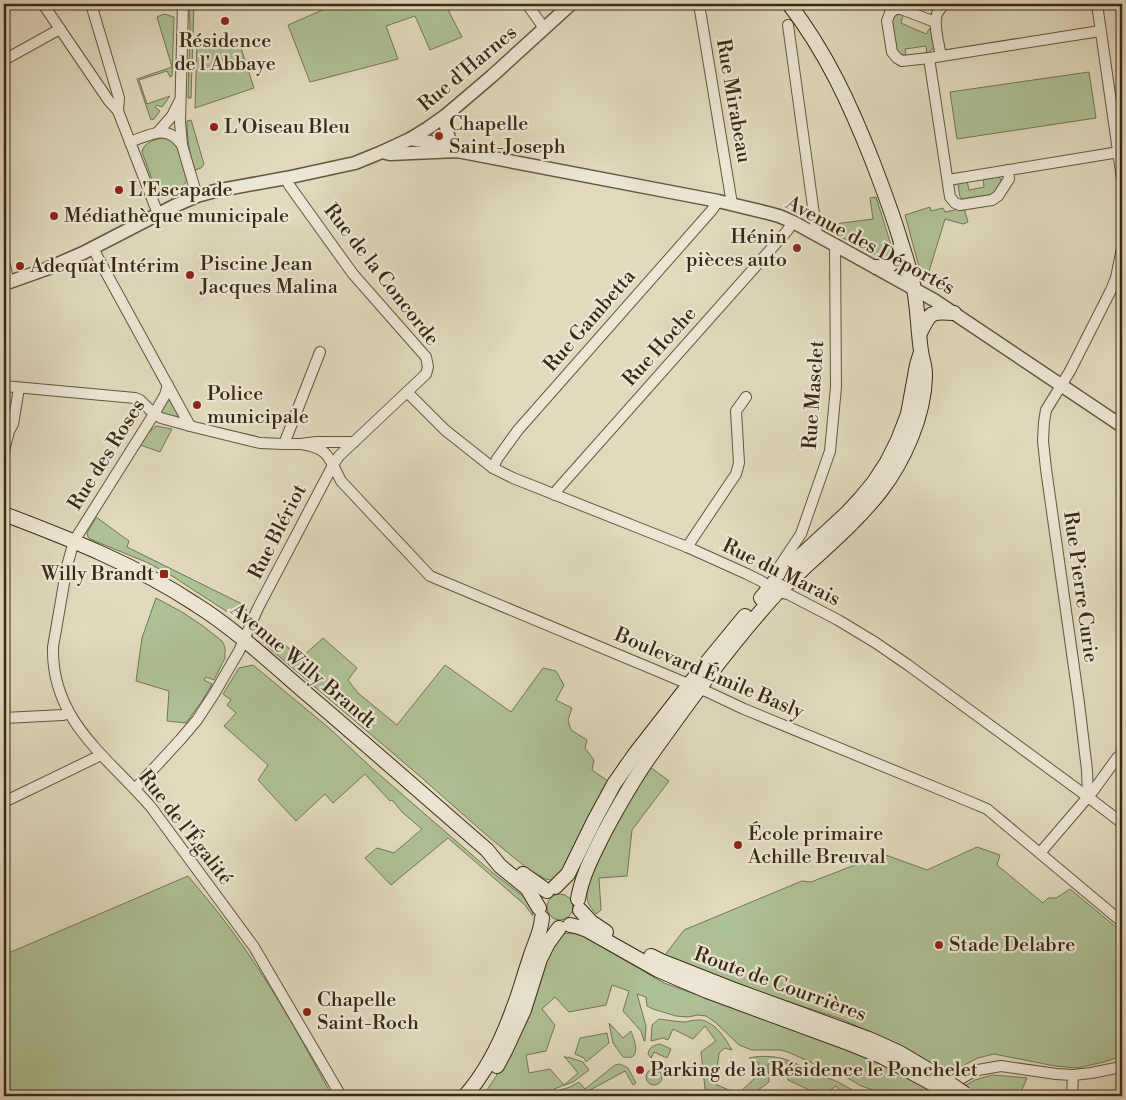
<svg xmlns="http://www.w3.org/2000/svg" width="1126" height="1100" font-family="'Libre Bodoni',serif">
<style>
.green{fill:#aec195;stroke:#747554}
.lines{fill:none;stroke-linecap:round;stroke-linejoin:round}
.minor-casing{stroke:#64553e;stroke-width:12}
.tertiary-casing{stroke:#64553e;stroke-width:15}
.secondary-casing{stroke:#3a2914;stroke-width:16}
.minor{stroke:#ece7d5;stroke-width:10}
.tertiary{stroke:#ece7d5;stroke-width:12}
.secondary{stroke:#ece7d5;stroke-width:14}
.secondary-bridge-casing{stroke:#3a2914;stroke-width:16;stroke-linecap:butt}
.secondary-bridge{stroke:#ece7d5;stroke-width:14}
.poi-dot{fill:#8f2418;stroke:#ece7d5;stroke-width:2}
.labels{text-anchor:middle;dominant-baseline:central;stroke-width:4.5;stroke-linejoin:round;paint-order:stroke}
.poi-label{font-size:20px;fill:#3a2914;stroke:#ece7d5;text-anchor:start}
.street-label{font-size:20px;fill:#3a2914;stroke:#ece7d5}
</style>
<rect width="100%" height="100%" fill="#e1dabe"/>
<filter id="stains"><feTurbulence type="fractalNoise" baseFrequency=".004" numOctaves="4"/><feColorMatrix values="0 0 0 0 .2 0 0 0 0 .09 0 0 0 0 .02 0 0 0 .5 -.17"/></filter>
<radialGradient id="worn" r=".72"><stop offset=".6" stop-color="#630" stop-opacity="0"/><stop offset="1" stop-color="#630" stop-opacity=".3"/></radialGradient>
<g class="green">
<path d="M186 4H194L191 98H188L190 25 189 11Z"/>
<path d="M336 4H445L462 37 430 50 415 16 386 26 398 59 310 82 288 25Z"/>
<path d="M164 14 174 17 172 76 170 77 167 71 139 80 147 104 170 96 162 107 157 105 155 107 160 111 154 119 151 120 137 79 172 67 157 17Z"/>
<path d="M900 14 903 15 901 23 926 34 930 28C935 36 937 50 927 53L926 46 905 49 906 56 899 55C896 49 891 24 893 18 895 15 897 15 900 14Z"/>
<path d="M197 40 239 42 254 88 195 108Z"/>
<path d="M1089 72 1096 118 957 139 950 92Z"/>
<path d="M191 120 204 164 201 168 195 170C189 153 187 138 187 121Z"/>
<path d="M165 137 176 143 187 180C183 189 171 192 162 195L157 193 142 152C144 141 156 140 165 137Z"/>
<path d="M997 176 1000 178 1001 180C1000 186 995 192 990 195L962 199 960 197 958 185 959 183 967 181 969 190 984 187 983 179Z"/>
<path d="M876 197 892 248V253L888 258 880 257 841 237 842 235 828 228 827 225 873 219 870 198Z"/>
<path d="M930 207 931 211 943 208 945 212 964 208 968 222 963 224 945 219 926 281 922 278 905 215Z"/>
<path d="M170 396 182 420 158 413Z"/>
<path d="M156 426 172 429 160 452 140 445 148 433Z"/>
<path d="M96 517 129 541 127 547 244 605 242 608 247 610C240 615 233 614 226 611L169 574 146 562 90 539 88 537 87 533Z"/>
<path d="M156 598 182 612 203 626 222 641 225 647V658L214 680 206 677 204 680 212 684 202 701 186 723 167 721 169 691 136 681 142 638Z"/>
<path d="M260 625 301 658 323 638 357 668 348 680 358 693 397 725 445 665 511 712 543 668 556 671 564 685 556 700 572 708 568 720 571 730 587 740 585 748 594 760 592 770 608 781 601 791 604 793 568 866 556 878 550 880 545 879 528 869 490 838 415 772 268 647C261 641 256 634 260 625Z"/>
<path d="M253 665 329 728 374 770 493 873 528 900 532 908 533 916 525 905 448 838 391 885 365 858 377 848 394 853 422 829 402 812 392 800 390 801 365 774 333 803 325 794 296 821 258 780 268 765 224 726 236 713 227 705 231 700 223 694 239 668Z"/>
<path d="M650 767 669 781 632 830 627 876 599 878 601 910 596 914C592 909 588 905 587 898 583 870 634 792 650 767Z"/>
<path d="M977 847 1000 855 997 865 1043 903 1048 898H1056L1070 889 1122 932V1056L1104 1062 1077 1068 1055 1066 994 1054 978 1058 947 1074 898 1045 841 1019 742 986 665 955 684 930 802 881 811 882 883 854 927 870Z"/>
<path d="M188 876C202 893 216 909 229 927 269 980 301 1038 332 1096H4V955Z"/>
<circle cx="560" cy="907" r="13"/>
<path d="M571 933 580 934 664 983 866 1055 931 1090 918 1096 876 1091 861 1086 846 1077 830 1071 788 1052 780 1050H752L739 1045 715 1022 706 1016 698 1015 688 1017 676 1016 653 1009 647 1006 646 997 637 994 646 1026 645 1041H644L641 1031 623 1011 629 991 612 985 606 1005 569 1012 555 997 542 1009 555 1025 546 1051 526 1055 529 1073 550 1069 564 1085 578 1073 564 1056 567 1058 568 1057 583 1062 589 1070 573 1082 554 1089V1092L570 1087 579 1082 585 1089 615 1065 620 1064 628 1068 636 1083 633 1085 625 1071 579 1096H483L497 1075 496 1073 507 1053 545 955 562 934Z"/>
<path d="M659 1019C668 1020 677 1022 686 1022 690 1021 694 1020 698 1020 713 1019 726 1039 732 1050L725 1048 719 1053 715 1084 738 1094 756 1077 759 1063 749 1058C762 1055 780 1056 792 1062 800 1065 808 1070 816 1074 823 1077 832 1079 838 1082 848 1087 856 1093 866 1096H845L836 1086 822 1096 788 1080 786 1062 768 1064 769 1082 750 1096H721L705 1089 701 1052 716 1041 705 1026 693 1039 673 1029 668 1040 663 1038 651 1041 652 1025Z"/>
<path d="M609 1023 623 1038 631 1031C633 1037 640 1052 632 1057 631 1058 625 1057 623 1057L613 1043Z"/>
<path d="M607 1033 609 1043 586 1062 584 1058 575 1054 580 1038Z"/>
<path d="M660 1044 671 1049 667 1058 654 1052 651 1058 648 1054C649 1047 654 1045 660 1044Z"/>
<circle cx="654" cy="1077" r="8"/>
<path d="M992 1075 1006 1076 1027 1078 1019 1096H975L963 1087 975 1080Z"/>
</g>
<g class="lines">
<defs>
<g id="minor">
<path d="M43 4 109 101 118 111"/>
<path d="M91 4 119 98 118 111 158 214"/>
<path d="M183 4 180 122 182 145 197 196"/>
<path d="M527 4 544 28"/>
<path d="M699 4 732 204"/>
<path d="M1097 4 1122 179"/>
<path d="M935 22 901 9H895L890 13 887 21 892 52 897 58 902 61 929 58 1100 31"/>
<path d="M788 25 817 236"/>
<path d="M941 56C939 45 933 24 937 14 939 10 942 7 944 4"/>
<path d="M929 58 950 197 955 203 960 205 992 200 998 196 1009 179 1008 170"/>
<path d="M4 60 60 29"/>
<path d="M158 132 172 116 179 102"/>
<path d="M130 142C150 135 167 123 182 145"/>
<path d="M948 180 1119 152"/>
<path d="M93 247 97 256 190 426"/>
<path d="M4 262 9 283"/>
<path d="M168 385 165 395 154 414 74 541 67 566 53 647C51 721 108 757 151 807L254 947 341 1096"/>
<path d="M4 386 135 398 140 400 154 414 161 418 194 427 260 443 284 444H301L316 442H354"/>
<path d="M407 392 445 430 493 468 513 478 687 547 747 574 761 581 778 592 788 594 838 620 876 643 908 665 1088 797 1122 823"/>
<path d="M284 444 320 352"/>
<path d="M301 444C329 448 329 458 341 481L430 576 710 693 744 709 968 801 987 809 1122 922"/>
<path d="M4 451 9 431 13 424 19 388"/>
<path d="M493 468 497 459 518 430 712 210 718 201"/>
<path d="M555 495 557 490 787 231 793 222"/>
<path d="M687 547 736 474 739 463 736 411 746 397"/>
<path d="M779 567 801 534 830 451 836 387 835 245"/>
<path d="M4 718 63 715 69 713"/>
<path d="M135 789 180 740 197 720 214 694 239 651 258 608 333 465 339 456 426 374 428 367 426 357 353 274 289 185 286 178"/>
<path d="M1088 797 1087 770 1079 703 1046 469 1043 441 1044 422 1046 410 1070 371 1111 290 1116 278 1122 248"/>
<path d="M4 802 101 755"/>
<path d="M1040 853 1093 791 1117 758 1122 754"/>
<path d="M937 1096 957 1081 971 1073 978 1070 1001 1066 1056 1074 1073 1075 1091 1073 1116 1068 1122 1065"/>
<path d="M1072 1096 1073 1075"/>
</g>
<g id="tertiary">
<path d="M445 116V123L452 150"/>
<path d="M410 139 430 142 446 147"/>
<path d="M382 152 390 154 457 151 718 201 768 213 779 216 793 222 835 245 934 300 1122 426"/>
<path d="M4 284 46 269 83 253 174 206 197 196 215 191 286 178 355 163 382 152 410 139 428 128 445 116 492 76 571 4"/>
</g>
<g id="secondary">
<path d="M876 267C894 268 897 260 901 244"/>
<path d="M920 333C930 312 931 311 954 313"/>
<path d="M4 514C70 539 136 565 195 604 235 629 271 663 307 694 367 745 427 798 487 850L500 866 527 888 539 908"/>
<path d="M761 598 780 575 847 513 860 499 874 482 887 462 898 440 908 414 917 365 920 355"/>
<path d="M523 874 547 891"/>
<path d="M555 887 568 874 594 821 614 784 635 754 699 672 745 616"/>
<path d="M578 899C582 875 594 853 605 831 618 807 632 782 648 759 688 703 729 646 776 594 784 586 794 578 803 569 829 545 858 520 880 492 904 461 924 416 925 377 926 368 922 360 921 351 918 331 918 310 914 289 911 272 905 255 900 239 892 212 882 186 872 160 850 104 826 52 789 4"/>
<path d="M580 910 591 922 606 932"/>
<path d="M570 925 579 927 587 930 658 970 707 991 851 1044 883 1057 937 1086"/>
<path d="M651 956 661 961 732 989 869 1039 900 1053 942 1078"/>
<path d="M497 1066 506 1049 524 1010 540 959 548 943 559 928"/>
<path d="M465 1096C487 1071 502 1040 513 1009 520 992 524 975 530 958 534 944 541 933 542 918"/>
</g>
</defs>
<use href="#minor" class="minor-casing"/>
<use href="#tertiary" class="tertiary-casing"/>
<use href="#secondary" class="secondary-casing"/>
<use href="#minor" class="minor"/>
<use href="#tertiary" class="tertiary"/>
<use href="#secondary" class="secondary"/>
<defs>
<g id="secondary-bridge">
<path d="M942 1078 965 1094"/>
<path d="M937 1086 951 1096"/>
</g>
</defs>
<use href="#secondary-bridge" class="secondary-bridge-casing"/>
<use href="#secondary-bridge" class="secondary-bridge"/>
</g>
<g class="poi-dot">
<circle cx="225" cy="21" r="5"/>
<circle cx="214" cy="127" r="5"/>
<circle cx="439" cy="136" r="5"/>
<circle cx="119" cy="190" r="5"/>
<circle cx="54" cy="216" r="5"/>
<circle cx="797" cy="248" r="5"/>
<circle cx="20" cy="266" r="5"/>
<circle cx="190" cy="275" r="5"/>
<circle cx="197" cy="405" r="5"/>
<rect x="159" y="569" width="10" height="10" rx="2.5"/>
<circle cx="738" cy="845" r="5"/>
<circle cx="939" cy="945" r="5"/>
<circle cx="307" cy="1012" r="5"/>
<circle cx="640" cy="1070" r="5"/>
</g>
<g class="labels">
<g class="poi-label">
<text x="225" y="41" text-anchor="middle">Résidence<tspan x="225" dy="23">de l'Abbaye</tspan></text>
<text x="449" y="124">Chapelle<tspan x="449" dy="23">Saint-Joseph</tspan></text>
<text x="224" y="127">L'Oiseau Bleu</text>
<text x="129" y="190">L'Escapade</text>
<text x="64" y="216">Médiathèque municipale</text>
<text x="787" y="237" text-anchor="end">Hénin<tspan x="787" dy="23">pièces auto</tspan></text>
<text x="200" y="264">Piscine Jean<tspan x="200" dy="23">Jacques Malina</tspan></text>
<text x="30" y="266">Adequat Intérim</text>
<text x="207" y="394">Police<tspan x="207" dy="23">municipale</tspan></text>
<text x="154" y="574" text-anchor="end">Willy Brandt</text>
<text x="748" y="834">École primaire<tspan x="748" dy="23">Achille Breuval</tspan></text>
<text x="949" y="945">Stade Delabre</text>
<text x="317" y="1000">Chapelle<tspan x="317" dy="23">Saint-Roch</tspan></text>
<text x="650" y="1070">Parking de la Résidence le Ponchelet</text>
</g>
<g class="street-label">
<text transform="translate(468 69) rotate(-40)">Rue d'Harnes</text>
<text transform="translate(733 101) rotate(80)">Rue Mirabeau</text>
<text transform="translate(870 246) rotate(28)">Avenue des Déportés</text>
<text transform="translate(381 275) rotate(52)">Rue de la Concorde</text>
<text transform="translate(590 321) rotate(-49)">Rue Gambetta</text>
<text transform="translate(660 347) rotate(-48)">Rue Hoche</text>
<text transform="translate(814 395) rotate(-86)">Rue Masclet</text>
<text transform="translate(107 455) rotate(-58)">Rue des Roses</text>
<text transform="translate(278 532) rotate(-63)">Rue Blériot</text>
<text transform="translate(781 573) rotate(26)">Rue du Marais</text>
<text transform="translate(1080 587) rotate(82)">Rue Pierre Curie</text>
<text transform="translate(303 666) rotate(40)">Avenue Willy Brandt</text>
<text transform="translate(709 674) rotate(23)">Boulevard Émile Basly</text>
<text transform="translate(185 828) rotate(52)">Rue de l'Égalité</text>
<text transform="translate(780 985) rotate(20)">Route de Courrières</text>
</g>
</g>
<rect width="1126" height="1100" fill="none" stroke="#e1dabe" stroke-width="20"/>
<rect x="5" y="5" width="1116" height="1090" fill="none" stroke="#3a2914" stroke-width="2.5"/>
<rect x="10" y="10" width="1106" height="1080" fill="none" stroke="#3a2914"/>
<rect width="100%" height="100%" filter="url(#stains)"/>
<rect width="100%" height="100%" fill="url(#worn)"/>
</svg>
